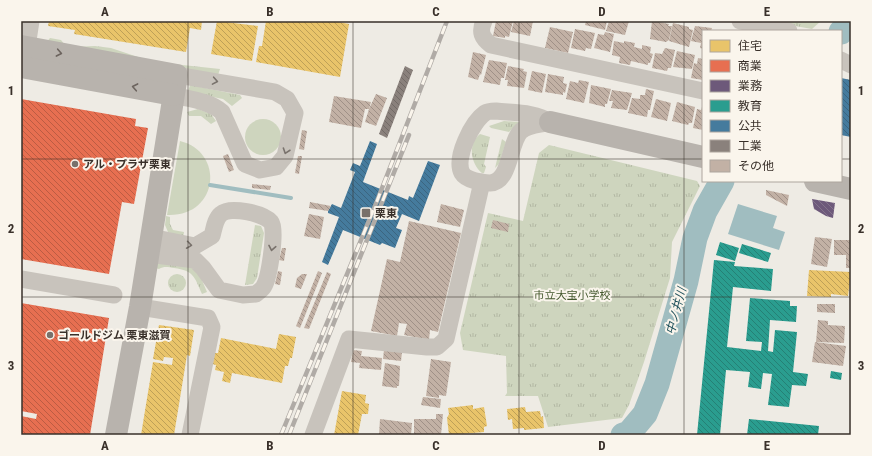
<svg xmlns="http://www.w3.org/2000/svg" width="872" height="456" font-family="'Roboto Condensed','Noto Sans JP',sans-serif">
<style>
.grass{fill:url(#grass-tufts)}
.garden{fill:#ced5be}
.water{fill:#a0bdc0}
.homes{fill:url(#homes-back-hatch)}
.shops{fill:url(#shops-back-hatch)}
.offices{fill:url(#offices-back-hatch)}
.schools{fill:url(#schools-back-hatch)}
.public{fill:url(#public-back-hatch)}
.industry{fill:url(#industry-back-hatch)}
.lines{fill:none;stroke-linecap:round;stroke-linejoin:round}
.stream{stroke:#a0bdc0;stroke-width:4}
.river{stroke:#a0bdc0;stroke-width:25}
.building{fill:url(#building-back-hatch)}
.street{stroke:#c8c3bc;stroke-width:17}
.secondary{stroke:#b8b3ad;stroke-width:22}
.rail-casing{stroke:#b0aba6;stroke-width:4.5}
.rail{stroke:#faf5ec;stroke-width:3;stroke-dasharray:9;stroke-linecap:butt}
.oneway{stroke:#6c645e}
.oneway2{stroke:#79726c}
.grid{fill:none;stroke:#39302a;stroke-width:1;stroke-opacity:0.55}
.poi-dot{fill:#78716b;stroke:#faf5ec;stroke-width:1.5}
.labels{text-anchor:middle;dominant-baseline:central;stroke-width:4;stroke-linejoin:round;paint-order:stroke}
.poi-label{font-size:11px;font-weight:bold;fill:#39302a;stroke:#faf5ec;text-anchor:start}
.park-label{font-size:11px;fill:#44582d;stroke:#faf5ec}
.water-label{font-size:12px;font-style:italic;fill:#1f515b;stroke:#faf5ec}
.neatline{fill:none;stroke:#39302a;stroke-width:1.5}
.grid-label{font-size:13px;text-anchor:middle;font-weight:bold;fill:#39302a}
</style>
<defs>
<pattern id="grass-tufts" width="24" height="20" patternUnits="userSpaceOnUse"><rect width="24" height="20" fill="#ced5be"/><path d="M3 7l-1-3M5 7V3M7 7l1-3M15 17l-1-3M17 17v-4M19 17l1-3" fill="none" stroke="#b2b7a3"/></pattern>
<pattern id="homes-back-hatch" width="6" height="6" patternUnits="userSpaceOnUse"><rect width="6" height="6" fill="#e9c46a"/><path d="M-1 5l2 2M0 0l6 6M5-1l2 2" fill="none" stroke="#bea057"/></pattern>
<pattern id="shops-back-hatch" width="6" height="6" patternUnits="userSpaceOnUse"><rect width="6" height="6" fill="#e76f51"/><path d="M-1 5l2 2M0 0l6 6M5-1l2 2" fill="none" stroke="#bc5c43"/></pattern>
<pattern id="offices-back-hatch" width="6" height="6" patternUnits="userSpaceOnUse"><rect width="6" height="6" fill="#6d597a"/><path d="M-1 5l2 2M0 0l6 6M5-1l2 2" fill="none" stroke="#83738b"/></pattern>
<pattern id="schools-back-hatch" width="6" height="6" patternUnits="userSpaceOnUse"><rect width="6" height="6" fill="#2a9d8f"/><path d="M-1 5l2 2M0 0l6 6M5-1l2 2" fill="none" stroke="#258075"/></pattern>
<pattern id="public-back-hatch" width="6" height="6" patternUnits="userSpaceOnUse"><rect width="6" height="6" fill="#457b9d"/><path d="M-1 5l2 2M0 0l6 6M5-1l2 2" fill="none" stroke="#3b6580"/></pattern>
<pattern id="industry-back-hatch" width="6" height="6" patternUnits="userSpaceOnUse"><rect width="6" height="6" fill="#8a817c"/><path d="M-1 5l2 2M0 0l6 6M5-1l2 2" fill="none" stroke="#726a66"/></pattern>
<pattern id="building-back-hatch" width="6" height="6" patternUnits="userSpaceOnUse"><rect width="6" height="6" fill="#c2b1a5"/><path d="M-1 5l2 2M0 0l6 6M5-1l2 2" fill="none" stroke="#9f9087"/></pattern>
</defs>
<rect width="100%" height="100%" fill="#eeebe4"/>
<g class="grass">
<path d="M784 21H821L812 29 784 24Z"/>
<path d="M50 38 61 40 65 45 72 47 95 46 111 48 144 59V62L45 44Z"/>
<path d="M164 63 220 69 218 75 163 65Z"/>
<path d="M190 85 240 95 242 98 232 106 223 99 188 92Z"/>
<path d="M198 109 211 114 216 121 211 124 201 116H189L187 112Z"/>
<path d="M504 121 519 122 509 132 491 128 489 126Z"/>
<path d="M480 134 490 137 484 164 486 167 484 173H482C471 164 467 144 480 134Z"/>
<path d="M502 139 506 142 499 164 495 168Z"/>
<path d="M549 145 697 181 700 186 672 242 670 278 644 362 629 405 622 418 548 427 538 396H505L507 393 506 356 463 350 460 333 488 213 523 221 539 153Z"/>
<path d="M166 216 170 217V224L173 230 184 232 183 238 168 232 165 225Z"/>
<path d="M255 225 261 226 264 233 257 278 253 284 245 285Z"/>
<path d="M158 262 188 266 198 271 207 292 202 294C194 276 194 271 174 268 168 267 164 266 159 269L155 268Z"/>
<circle cx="177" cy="283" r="9"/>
</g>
<g class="garden">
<circle cx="263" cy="137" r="18"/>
<path d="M180 141C225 152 219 217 167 215Z"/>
</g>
<path class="water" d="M738 204 777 216 773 228 785 232 779 250 728 234Z"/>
<g class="homes">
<path d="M49 21H202L201 30 190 28 186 52 74 34 75 30 48 26Z"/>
<path d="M217 21 258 26 252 61 211 54Z"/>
<path d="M266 21H333L349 24 340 77 256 62 259 46H262Z"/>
<path d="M809 270 851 272 848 296 831 294V297L807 296Z"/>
<path d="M159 325 194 330 190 356 187 355 174 435H141L153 362 172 365 173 358 164 357 163 361 153 359Z"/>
<path d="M279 334 296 337 292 358H290L288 366H285L282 383 232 373 230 383 222 381 224 372 215 370 216 365 212 364 215 353H218L221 338 276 349Z"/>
<path d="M342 391 366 395 365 403 369 404 368 414H362L358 435H334Z"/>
<path d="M473 405V409L484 407 487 426 484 427V432L449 435 447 418 449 414 448 408Z"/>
<path d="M525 407 526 412 540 411 541 417 543 416 544 428 524 430V428L513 429 512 419 508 420 507 409Z"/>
</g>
<g class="shops">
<path d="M21 99 136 119 135 126 148 128 134 204 122 202 109 274 21 259Z"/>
<path d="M21 303 109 318 90 435H21V416L36 419 37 414 21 411Z"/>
</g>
<path class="offices" d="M812 199 835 203 833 218 826 216 814 209Z"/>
<g class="schools">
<path d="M720 242 739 248 735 261 716 255Z"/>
<path d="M742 244 771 253 768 262 739 253Z"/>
<path d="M714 260 735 262 734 266 773 269 771 291 733 287 727 347 761 351 762 342 746 341 750 298 790 301V306H797L796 322 770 320 768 351 773 352 775 330 797 332 793 372 808 374 806 386 792 385 789 407 768 405 772 374 763 373 761 389 748 387 750 372 726 370 720 435H697Z"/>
<path d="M831 371 842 373 841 380 830 378Z"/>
<path d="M749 419 819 426 818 435H747Z"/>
</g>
<g class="public">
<path d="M841 78 851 80V137L841 135Z"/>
<path d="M370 141 377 144 363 182 408 200 409 196 413 198 428 161 440 165 419 221 402 214 396 228 402 230 395 248 382 243 380 245 343 230 328 265 322 262 339 217 328 213V211L332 204 341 208 355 172 350 170 353 163 360 166Z"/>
</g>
<path class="industry" d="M405 66 413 70 387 138 379 134Z"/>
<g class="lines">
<path class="stream" d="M210 185 291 198"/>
<g class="river">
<path d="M841 32 850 21"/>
<path d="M623 435 629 433 645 414 657 384 686 281 695 238 705 211 722 181"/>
</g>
</g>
<g class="building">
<path d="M496 21H513L509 37 505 36V38L493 36Z"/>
<path d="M514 21H533L530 36 511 32Z"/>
<path d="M586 21H607L605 30 585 25Z"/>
<path d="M609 21H629L625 35 606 31Z"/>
<path d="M652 21 669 24 668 26H672L669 40 666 42 650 39Z"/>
<path d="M673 23 689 27V29L693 30 689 47 669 41Z"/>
<path d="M695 26 712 28 711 31H703V49L700 48 701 43 691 41Z"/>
<path d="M550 27 573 32 568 53 545 48Z"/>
<path d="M575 29 595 33 591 49 586 48 585 51 571 48Z"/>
<path d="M605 32 614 34 610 52 594 48 598 34 604 35Z"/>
<path d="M614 41 624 43V41L635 43 634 47 642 49V45L651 47 650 53 653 54 650 63H648V65L631 61 630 65 619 63 620 57 612 55Z"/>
<path d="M665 48 675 50 671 68H668L667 71 652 68 655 53 662 54Z"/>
<path d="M677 51 695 55 692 69 673 67Z"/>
<path d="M473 52 486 55 481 75 480 74 478 80 468 77Z"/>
<path d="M698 58 703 59V80L691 78 694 63 697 64Z"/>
<path d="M489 60 507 63 504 78H501L500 85 483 82Z"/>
<path d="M508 66 524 69 523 71 527 72 524 88 507 86 508 80H505Z"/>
<path d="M532 71 546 74 542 93 528 90Z"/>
<path d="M548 74 564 77 563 83 567 84 565 93 563 92V95L545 92Z"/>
<path d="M579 80 589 82 584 103 566 99 570 81 578 83Z"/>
<path d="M591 85 611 89 607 104H605V107L589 103Z"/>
<path d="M646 89 654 91 650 110H648L647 117 628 113 632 98 640 99V95H645Z"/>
<path d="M612 90 632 93 627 110 611 108 613 101H609Z"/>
<path d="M376 94 387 98 376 126 365 122 369 109H365L361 128 329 122 334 96 371 102 369 109Z"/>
<path d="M656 99 671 103 667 121 651 117Z"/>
<path d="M677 102 695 107 692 123H689L688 125 672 121Z"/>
<path d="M703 104V130L693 128 697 109 701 110Z"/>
<path d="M302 130 307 131 304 150 299 149Z"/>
<path d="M228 154 234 170 229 172 223 156Z"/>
<path d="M298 156H302L299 174 295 173Z"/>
<path d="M252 184 271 186 270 190 252 188Z"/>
<path d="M766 190 789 195 787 206 766 195Z"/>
<path d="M310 202 331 206 328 211 309 208Z"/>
<path d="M441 204 464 210 460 227 437 222Z"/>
<path d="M309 214 324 217 320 239 304 236Z"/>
<path d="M493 220 509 224 508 232 491 228Z"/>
<path d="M409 221 461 233 438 332 430 330 429 340 404 335 407 324 399 323 397 336 371 331 387 259 400 262Z"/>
<path d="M815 237 832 239 827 267 811 264Z"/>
<path d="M834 240H851V268H846V255H834Z"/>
<path d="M282 248H286L284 261 279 260Z"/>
<path d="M278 271 282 272 280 285 275 284Z"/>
<path d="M318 271 322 273 300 328 296 326Z"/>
<path d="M327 272 331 274 309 329 304 328Z"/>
<path d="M302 274H307L301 289 295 287 297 278Z"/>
<path d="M817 304H835V313L817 312Z"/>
<path d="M818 320 828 321V325L845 326 844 343 816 342Z"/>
<path d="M815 342 846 346 843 366 812 362Z"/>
<path d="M353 350 362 351 361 356 382 358 381 370 359 368 360 363 351 362Z"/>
<path d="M384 350 402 352 401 361 383 359Z"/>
<path d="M431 359 451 362 446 396 439 395V398L426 396Z"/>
<path d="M385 363 400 366 399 386H397V388L382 386Z"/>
<path d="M423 397 441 399 440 408 421 405Z"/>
<path d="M436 414H443L441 435H414V419H436Z"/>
<path d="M380 419 412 423 411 435H379Z"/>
</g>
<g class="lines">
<g class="street">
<path d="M484 21C479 32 482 38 491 45L703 91"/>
<path d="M740 21 789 31"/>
<path d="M27 47 31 21"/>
<path d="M841 60 851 65"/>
<path d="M173 95C189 99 210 101 222 112L245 164 260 170 276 167 285 156 295 113 287 99 275 92 177 75"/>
<path d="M496 111C514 113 535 112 550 122 540 125 529 124 521 131 509 142 511 182 490 183 482 183 466 180 462 173 454 158 472 122 485 113 488 111 493 111 496 111Z"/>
<path d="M148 254 195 260 203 268 219 290 243 295 256 294C258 292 263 289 264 286 269 278 277 229 271 222 263 213 230 206 221 214 215 219 214 229 212 236L195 246 151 237"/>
<path d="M21 279 114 295"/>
<path d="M140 307 208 318 212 327 190 435"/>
<path d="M313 435 349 339 427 347H437L446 339 482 182"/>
</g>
<g class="secondary">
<path d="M21 46 177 75 140 307 116 435"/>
<path d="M21 67 173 95"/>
<path d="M550 122 703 157"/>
<path d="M815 181 851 189"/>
</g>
<defs>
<g id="rail">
<path d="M281 435 377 201 447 21"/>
<path d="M289 435 409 135"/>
</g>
</defs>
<use href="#rail" class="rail-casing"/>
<use href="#rail" class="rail"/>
</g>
<defs><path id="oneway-chevron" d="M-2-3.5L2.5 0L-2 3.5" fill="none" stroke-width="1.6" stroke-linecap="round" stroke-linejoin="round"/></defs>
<g class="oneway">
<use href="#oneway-chevron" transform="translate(59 53) rotate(11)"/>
<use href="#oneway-chevron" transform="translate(135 87) rotate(-169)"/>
</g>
<g class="oneway2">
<use href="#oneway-chevron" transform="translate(215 81) rotate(10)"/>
<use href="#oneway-chevron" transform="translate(286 151) rotate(109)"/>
<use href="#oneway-chevron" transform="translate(189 245) rotate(8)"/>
<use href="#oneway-chevron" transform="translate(272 248) rotate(101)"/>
</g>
<path class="grid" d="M188 21V435M353 21V435M519 21V435M684 21V435M21 159H703M841 159H851M21 297H851"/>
<g class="poi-dot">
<circle cx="75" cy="164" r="4"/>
<rect x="361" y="208" width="10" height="10" rx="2"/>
<circle cx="50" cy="335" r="4"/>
</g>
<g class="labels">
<g class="poi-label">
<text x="83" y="164">アル・プラザ栗東</text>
<text x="375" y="213">栗東</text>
<text x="58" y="335">ゴールドジム 栗東滋賀</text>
</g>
<g class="park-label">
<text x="572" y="295">市立大宝小学校</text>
</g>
<g class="water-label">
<text transform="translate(676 311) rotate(-75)">中ノ井川</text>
</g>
</g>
<rect width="872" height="456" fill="none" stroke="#faf5ec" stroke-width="44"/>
<rect x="702" y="30" width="140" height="152" fill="#faf5ec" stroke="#ada69e"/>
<rect x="710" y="40" width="20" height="12" fill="#e9c46a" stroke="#ada69e"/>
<text x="738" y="50" font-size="12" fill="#39302a">住宅</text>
<rect x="710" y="60" width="20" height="12" fill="#e76f51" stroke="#ada69e"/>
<text x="738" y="70" font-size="12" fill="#39302a">商業</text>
<rect x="710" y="80" width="20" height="12" fill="#6d597a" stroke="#ada69e"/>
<text x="738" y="90" font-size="12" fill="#39302a">業務</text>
<rect x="710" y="100" width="20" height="12" fill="#2a9d8f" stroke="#ada69e"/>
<text x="738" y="110" font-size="12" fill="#39302a">教育</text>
<rect x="710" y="120" width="20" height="12" fill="#457b9d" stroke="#ada69e"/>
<text x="738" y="130" font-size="12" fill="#39302a">公共</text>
<rect x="710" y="140" width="20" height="12" fill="#8a817c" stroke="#ada69e"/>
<text x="738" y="150" font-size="12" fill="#39302a">工業</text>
<rect x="710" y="160" width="20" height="12" fill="#c2b1a5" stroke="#ada69e"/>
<text x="738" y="170" font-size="12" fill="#39302a">その他</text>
<rect x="22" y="22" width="828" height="412" class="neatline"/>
<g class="grid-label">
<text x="105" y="16">A</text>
<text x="270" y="16">B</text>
<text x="436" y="16">C</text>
<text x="602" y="16">D</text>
<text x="767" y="16">E</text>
<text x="11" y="95">1</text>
<text x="861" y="95">1</text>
<text x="11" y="233">2</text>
<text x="861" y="233">2</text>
<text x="11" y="370">3</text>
<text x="861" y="370">3</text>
<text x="105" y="450">A</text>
<text x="270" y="450">B</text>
<text x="436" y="450">C</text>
<text x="602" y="450">D</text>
<text x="767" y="450">E</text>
</g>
</svg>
